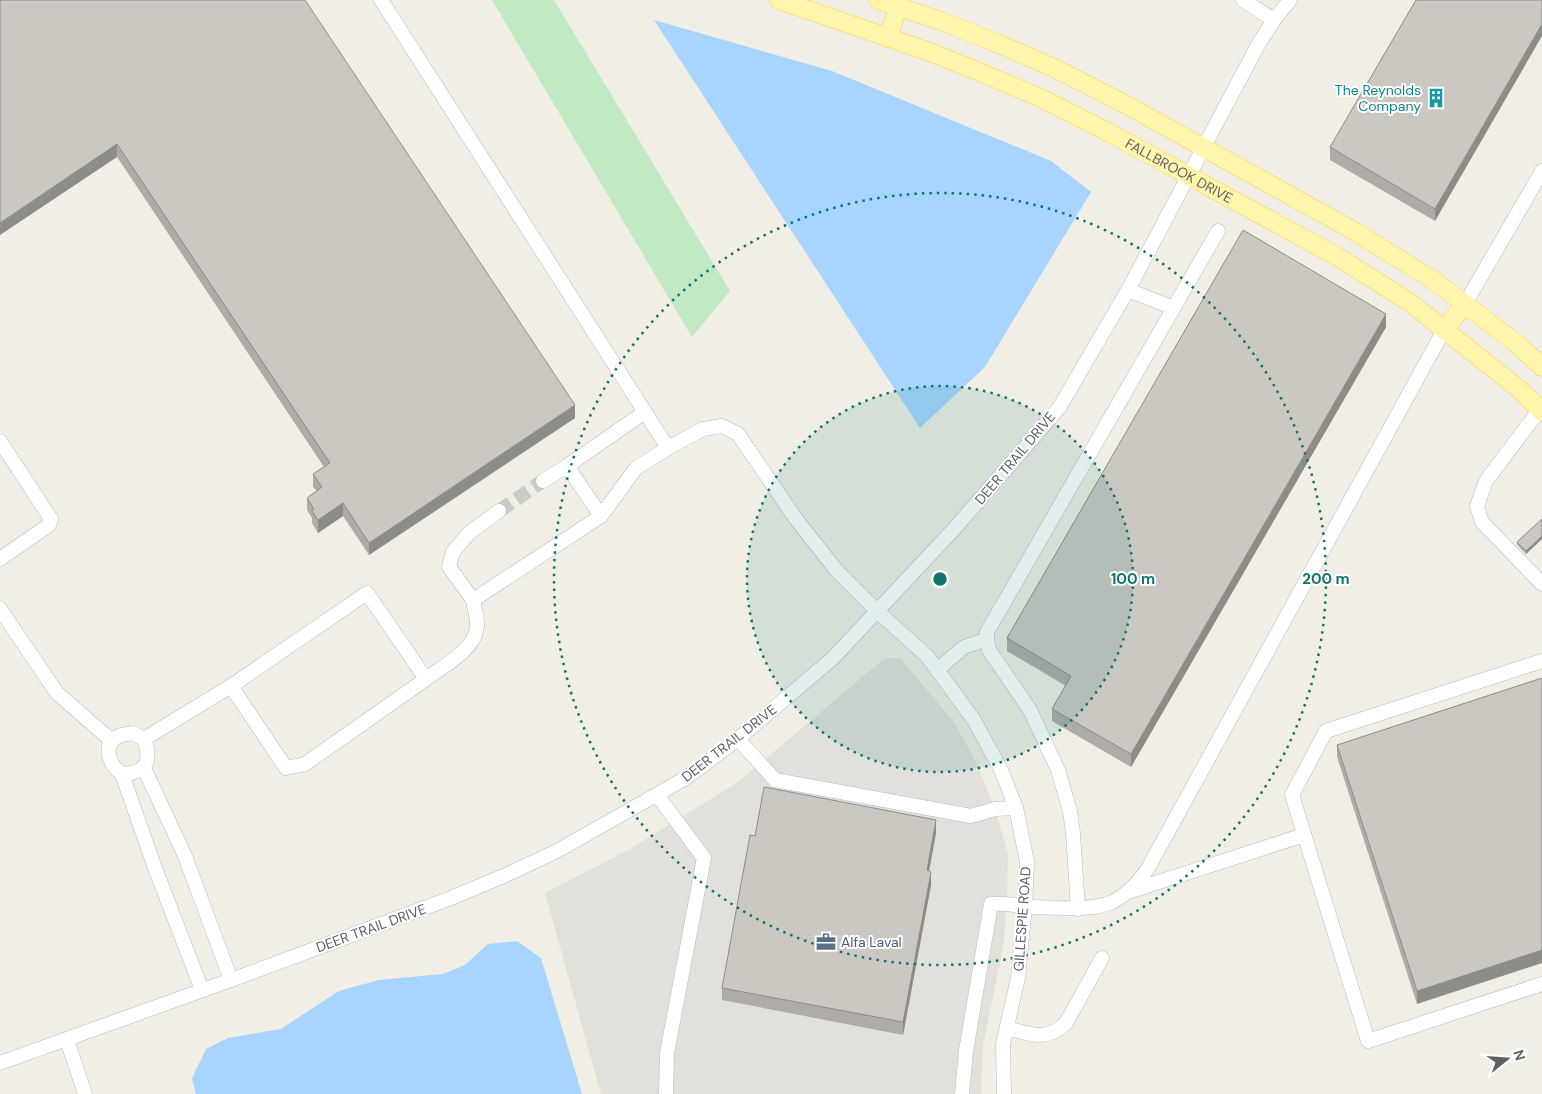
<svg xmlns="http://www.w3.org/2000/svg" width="1542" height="1094" font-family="'DM Sans',sans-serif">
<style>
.industrial{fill:#e1e0da}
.green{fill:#c1e9c2}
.water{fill:#a7d5ff}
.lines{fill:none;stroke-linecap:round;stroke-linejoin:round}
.minor-tunnel{stroke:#cbcbc6;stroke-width:14;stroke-dasharray:14 7;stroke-linecap:butt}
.minor-casing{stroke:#b8bbc0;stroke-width:15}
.major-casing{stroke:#fad254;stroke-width:19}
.minor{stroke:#fff;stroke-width:14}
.major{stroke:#fff5ac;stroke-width:18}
.wall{fill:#afaca7}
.shaded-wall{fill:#8e8c88}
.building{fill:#cbc8c2;stroke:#8e8c88}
.ring{fill:none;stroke:#0f766e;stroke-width:2.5;stroke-dasharray:2.5 5}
.labels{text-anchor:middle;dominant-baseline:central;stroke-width:4;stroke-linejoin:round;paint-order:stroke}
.culture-label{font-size:14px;fill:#0d838f;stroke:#fff;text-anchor:end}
.street-label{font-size:14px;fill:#5d6167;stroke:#fff}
.service-label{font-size:14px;fill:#4e5e75;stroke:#fff;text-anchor:start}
.centre{fill:#0f766e;stroke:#fff;stroke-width:2.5}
.ring-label{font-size:15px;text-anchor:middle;font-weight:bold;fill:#0f766e;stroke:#fff;stroke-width:4;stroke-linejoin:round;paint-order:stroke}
</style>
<rect width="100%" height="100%" fill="#f0eee5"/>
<path class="industrial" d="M885 658H900L954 722 975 760 995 809 1008 855 1007 902 1003 948 983 1045 981 1094H601L545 893 630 849 738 782Z"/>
<path class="green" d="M492 0H554L730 291 692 337Z"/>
<g class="water">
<path d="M654 20 832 71 1051 161 1091 192 985 367 920 428Z"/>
<path d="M517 941 541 958 582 1094H196L192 1078 206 1049 228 1038 281 1029 339 991 379 980 443 974 465 965 488 944Z"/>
</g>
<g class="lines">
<path class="minor-tunnel" d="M499 511 543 481"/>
<defs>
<g id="minor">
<path d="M1243 0 1274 20"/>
<path d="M1128 290 1174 308"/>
<path d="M1465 304 1542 171"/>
<path d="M1540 409 1486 481 1477 506 1482 522 1542 584"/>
<path d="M0 441 51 519 49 525 0 559"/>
<path d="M668 448 703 429 722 426 738 434 796 519 837 571 877 611 927 656 974 720 1001 770 1016 808 1027 862 1025 906 1018 978 1003 1044 1004 1094"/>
<path d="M543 481 567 466"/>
<path d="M601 516 567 466 645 412"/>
<path d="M473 600 449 567 453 552 469 533 499 511"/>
<path d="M0 609 57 693 112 741"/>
<path d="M1542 661 1326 731 1292 795 1368 1041 1542 984"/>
<path d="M937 670 964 647 987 639"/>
<path d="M231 686 286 768 305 764 426 679"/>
<path d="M133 733 144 739C152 761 147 773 122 774 109 765 100 743 121 735 124 734 129 734 133 733Z"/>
<path d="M144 739 231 686 367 593 426 679C443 666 475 650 477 627 478 619 474 608 473 600L601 516 636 468 668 448 381 0"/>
<path d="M738 739 775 780 971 816 995 809 1016 808"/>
<path d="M144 768 185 856 231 980"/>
<path d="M122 774 155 868 202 990"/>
<path d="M657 795 704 858 667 1053 666 1094"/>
<path d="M1131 891 1304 835"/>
<path d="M1078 909 1073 833 1070 811 1058 770 1030 710 989 650 987 639V632L1218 231"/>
<path d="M1007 1028C1030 1034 1047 1042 1066 1023L1102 958"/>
<path d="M67 1040 85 1094"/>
<path d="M0 1063 231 980 451 898 506 875 557 851 686 778 738 739 833 658 955 528 1059 408 1128 290 1258 45 1274 20 1290 0"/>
<path d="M962 1094 966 1051 991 904C1007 903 1010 905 1025 906 1037 908 1049 907 1060 908 1103 909 1121 906 1147 870L1444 330"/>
</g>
<g id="major">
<path id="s1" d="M779 0 930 52 984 74 1041 98 1108 132 1338 257 1412 304 1519 389 1542 412"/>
<path d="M878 0 941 21 997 43 1054 68 1123 103 1354 231 1433 280 1516 343 1542 367"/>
<path d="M888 38 898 7"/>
<path d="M1444 330 1465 304"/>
</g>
</defs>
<use href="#minor" class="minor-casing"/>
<use href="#major" class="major-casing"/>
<use href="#minor" class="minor"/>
<use href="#major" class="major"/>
</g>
<g class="wall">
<path d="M0 0 575 418 369 555 343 516 318 533 312 523V518L307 510V498L317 491 313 487V474L324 467 117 157Z"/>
<path d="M1542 0 1435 221 1330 160V147Z"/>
<path d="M1386 327 1131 767 1052 721V709L1066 686 1007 651V638Z"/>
<path d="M1542 519V539L1526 554 1517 545V542Z"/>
<path d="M1542 678 1417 1004 1337 757V745Z"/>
<path d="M936 833 929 871 931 885 903 1035 722 1000V988L755 836Z"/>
</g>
<g class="shaded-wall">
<path d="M1542 24V36L1435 221V209Z"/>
<path d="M117 144V157L0 235V223Z"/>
<path d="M1386 314V327L1131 767V754Z"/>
<path d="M575 405V418L369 555V543Z"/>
<path d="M343 503V516L318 533V520Z"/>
<path d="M1542 536V539L1526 554V551Z"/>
<path d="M936 820V833L927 882V870Z"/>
<path d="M931 872V885L903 1035V1022Z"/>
<path d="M1542 950V963L1417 1004V991Z"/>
</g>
<g class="building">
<path d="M0 0H305L575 405 369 543 343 503 318 520 312 511 314 509 307 498 322 487 313 474 330 463 117 144 0 223Z"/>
<path d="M1416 0H1542V24L1435 209 1330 147Z"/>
<path d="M1243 230 1386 314 1131 754 1052 709 1071 676 1007 638Z"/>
<path d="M1542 519V536L1526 551 1517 542Z"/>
<path d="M1542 678V950L1417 991 1337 745Z"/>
<path d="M764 787 936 820 927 870 931 872 903 1022 722 988 750 835 755 836Z"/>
</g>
<circle cx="940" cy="579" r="193" fill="#0f766e" fill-opacity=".12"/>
<g class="ring">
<circle cx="940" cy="579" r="193"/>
<circle cx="940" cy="579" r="386"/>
</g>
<defs>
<symbol id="building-bare" viewBox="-9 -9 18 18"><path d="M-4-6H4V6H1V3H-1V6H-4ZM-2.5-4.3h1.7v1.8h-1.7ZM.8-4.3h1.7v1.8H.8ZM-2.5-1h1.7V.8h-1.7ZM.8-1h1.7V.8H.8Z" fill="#0f9aa8" stroke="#fff" stroke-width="2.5" paint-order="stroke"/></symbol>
<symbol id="office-bare" viewBox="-9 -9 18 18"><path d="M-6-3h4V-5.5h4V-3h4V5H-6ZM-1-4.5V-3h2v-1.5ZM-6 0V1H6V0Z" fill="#5c6f8a" stroke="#fff" stroke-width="2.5" paint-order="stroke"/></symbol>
</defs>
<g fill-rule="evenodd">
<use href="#building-bare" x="1422" y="84" width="28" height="28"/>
<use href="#office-bare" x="812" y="928" width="28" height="28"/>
</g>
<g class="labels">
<g class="culture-label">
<text x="1421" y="90">The Reynolds<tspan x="1421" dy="16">Company</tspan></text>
</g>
<g class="street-label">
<text stroke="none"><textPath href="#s1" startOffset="436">FALLBROOK DRIVE</textPath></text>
<text transform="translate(1015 458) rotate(-50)">DEER TRAIL DRIVE</text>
<text transform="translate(729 743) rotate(-38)">DEER TRAIL DRIVE</text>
<text transform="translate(1022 919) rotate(-86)">GILLESPIE ROAD</text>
<text transform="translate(371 928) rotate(-20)">DEER TRAIL DRIVE</text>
</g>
<g class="service-label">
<text x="841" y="942">Alfa Laval</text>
</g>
</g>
<circle cx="940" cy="579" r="8" class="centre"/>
<g class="ring-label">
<text x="1133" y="584">100 m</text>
<text x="1326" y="584">200 m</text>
</g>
<g transform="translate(1507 1059) rotate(73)" stroke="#ffffff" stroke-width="4" paint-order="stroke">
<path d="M0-4L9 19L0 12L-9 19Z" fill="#5d6167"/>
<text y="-8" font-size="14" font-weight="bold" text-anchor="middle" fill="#5d6167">N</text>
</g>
</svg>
